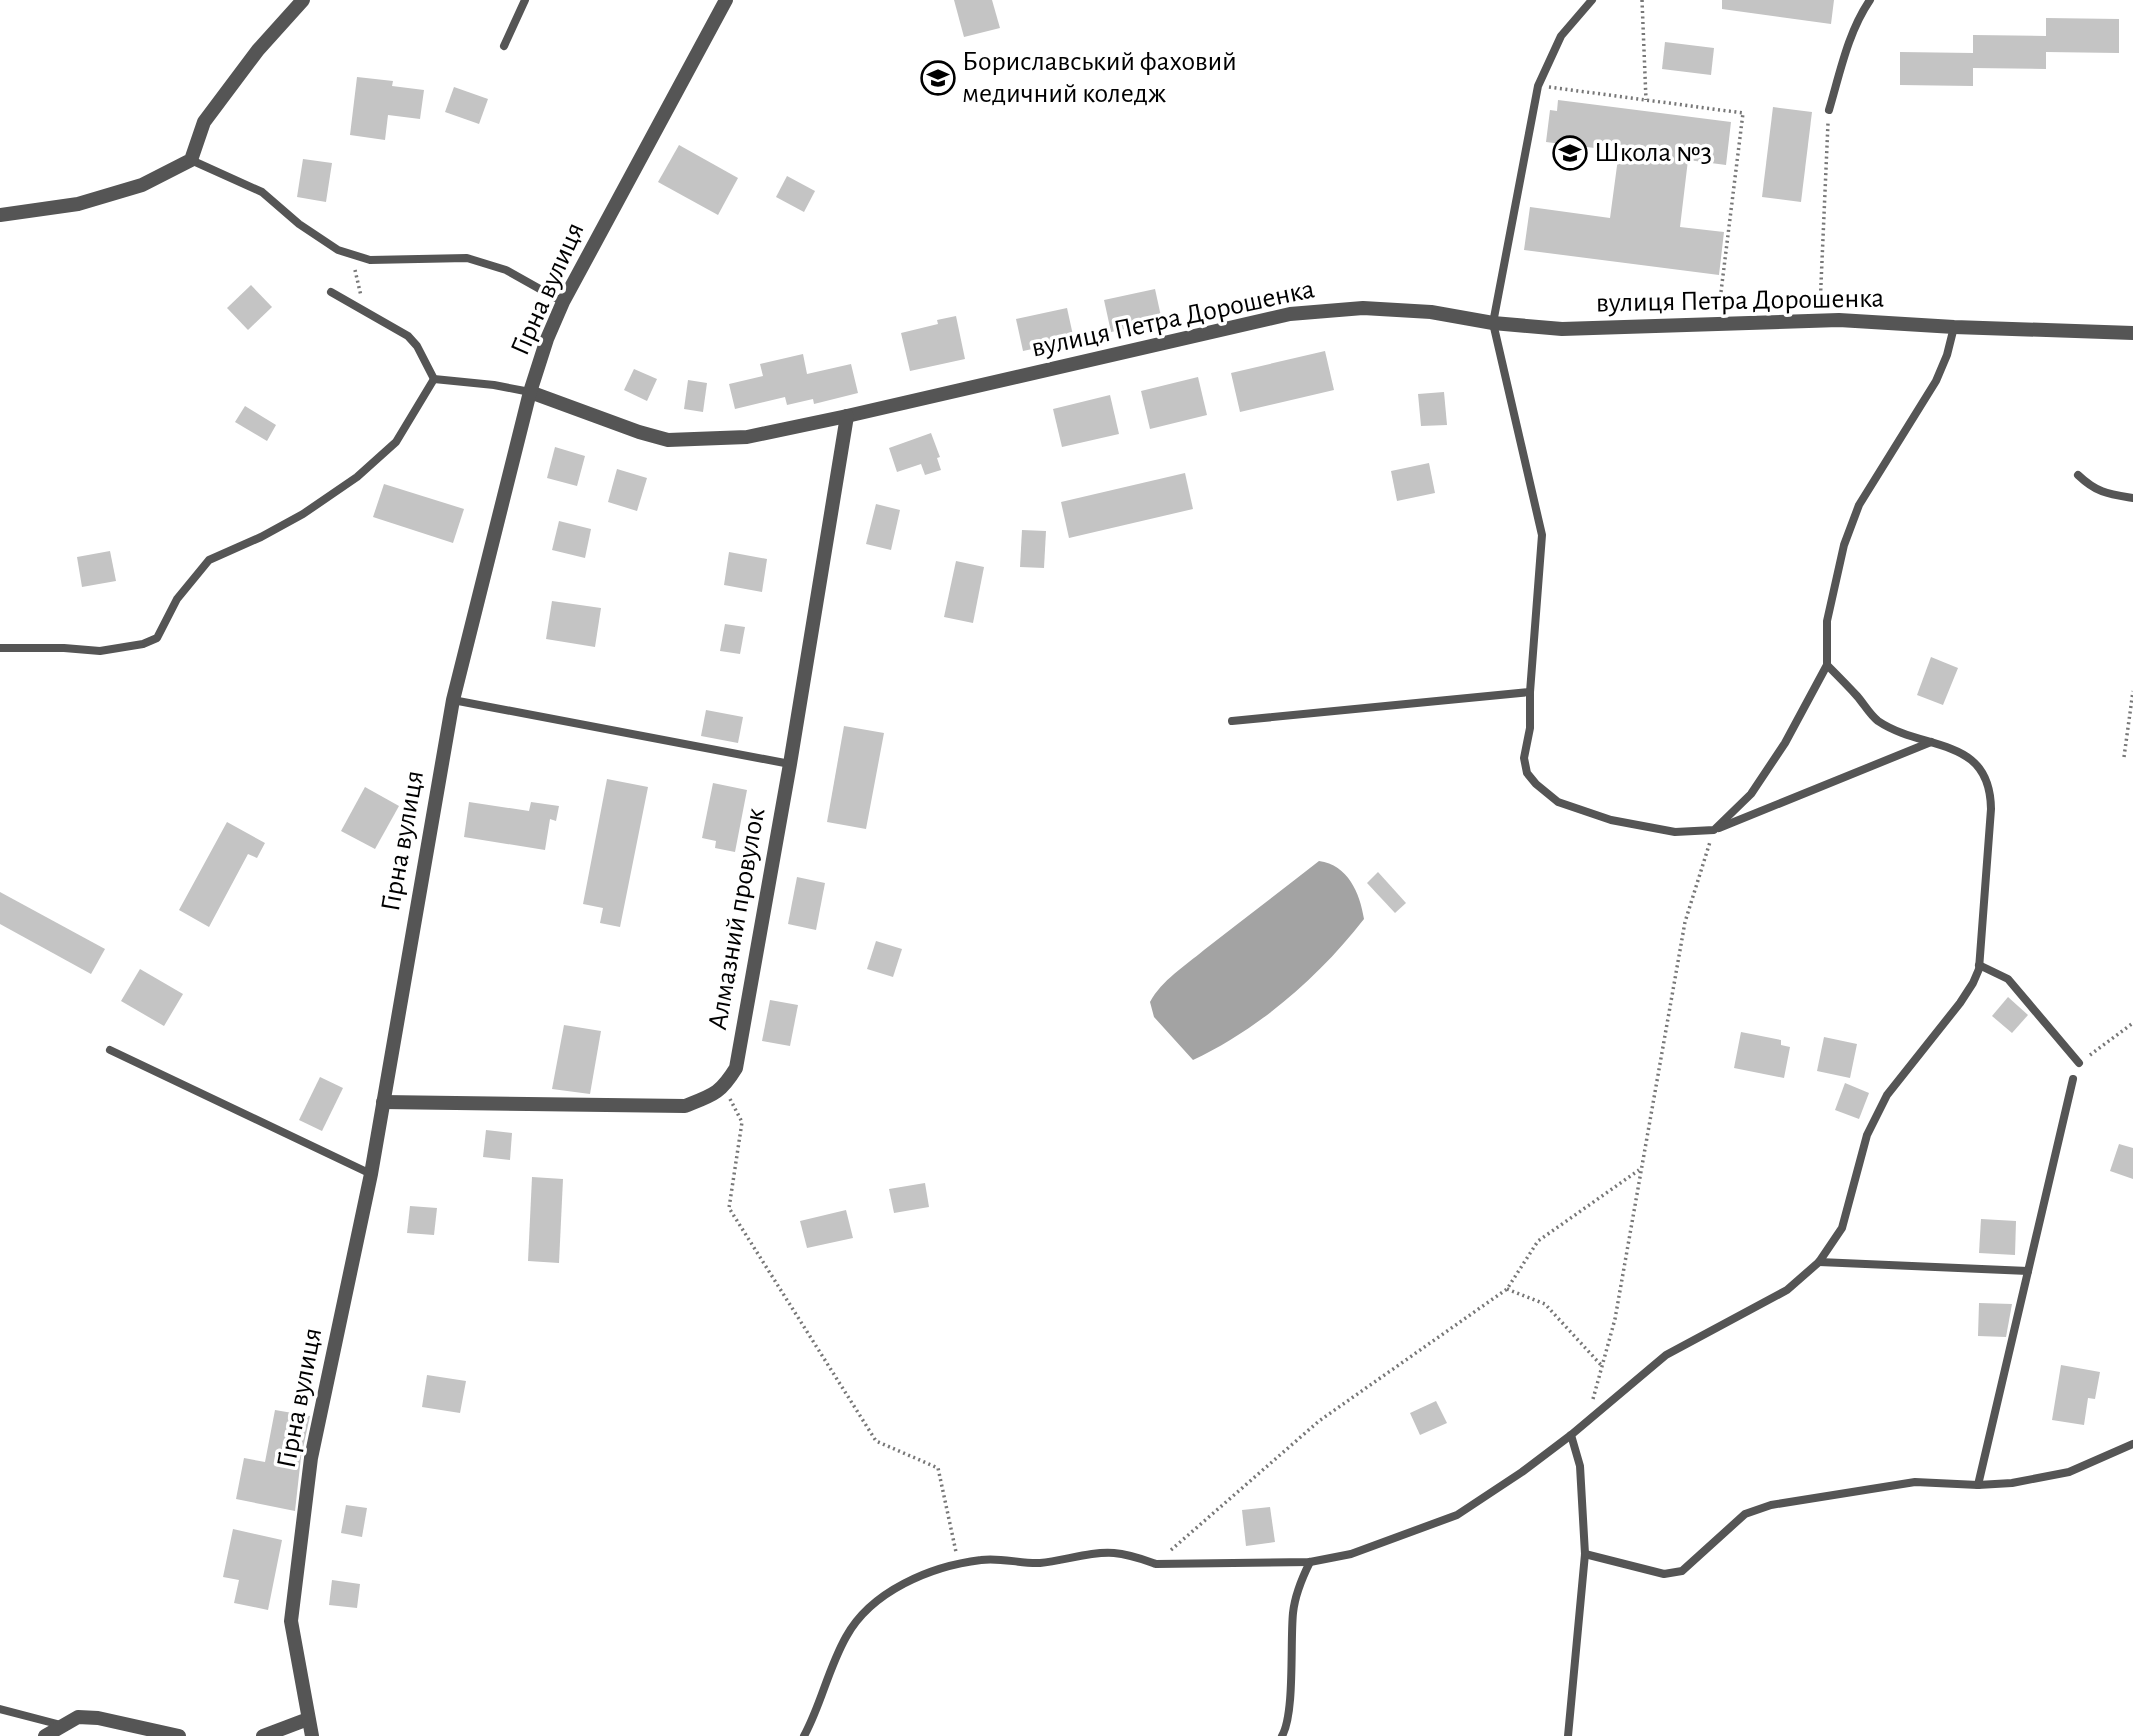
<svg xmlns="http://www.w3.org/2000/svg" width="2133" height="1736" font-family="'Alegreya Sans',sans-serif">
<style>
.water{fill:#a3a3a3}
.building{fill:#c4c4c4}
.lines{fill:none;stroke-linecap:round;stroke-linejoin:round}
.path{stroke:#777;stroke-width:3.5;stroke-dasharray:2 3.5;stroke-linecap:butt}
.lane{stroke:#555;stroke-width:8}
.street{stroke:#555;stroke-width:14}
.labels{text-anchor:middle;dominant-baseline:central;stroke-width:7;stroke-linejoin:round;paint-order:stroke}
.poi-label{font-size:28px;fill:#000;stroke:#fff;text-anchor:start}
.street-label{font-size:28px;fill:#000;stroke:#fff}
</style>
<rect width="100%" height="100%" fill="#fff"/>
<path class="water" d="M1319 861C1348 865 1360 893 1364 919 1319 977 1259 1029 1193 1060L1154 1017 1150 1002C1162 980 1185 966 1204 950 1242 920 1281 891 1319 861Z"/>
<g class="building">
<path d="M954 0H992L1000 28 964 37Z"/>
<path d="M1722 0H1834L1831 24 1722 9Z"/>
<path d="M2046 18 2119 19V53L2046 52V69L1973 68V86L1900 85V52L1973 53V35L2046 36Z"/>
<path d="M1665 42 1714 48 1711 75 1662 69Z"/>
<path d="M357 77 393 81 392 86 424 90 420 119 388 115 385 140 350 135Z"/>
<path d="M454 87 488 99 479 124 445 112Z"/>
<path d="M1558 100 1731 122 1726 165 1688 160 1680 227 1724 232 1719 275 1524 250 1530 207 1610 218 1619 151 1546 142 1550 110 1557 111Z"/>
<path d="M1773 107 1812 112 1801 202 1762 197Z"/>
<path d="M679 145 738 178 718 215 658 182Z"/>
<path d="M303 159 332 163 326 202 297 197Z"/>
<path d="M787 176 815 191 804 212 776 197Z"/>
<path d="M251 285 272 307 248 330 227 308Z"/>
<path d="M1155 289 1162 321 1111 332 1104 300Z"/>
<path d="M1067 308 1074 340 1023 351 1016 319Z"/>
<path d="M956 316 965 359 910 371 901 333 938 324 937 320Z"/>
<path d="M1325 351 1334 390 1240 412 1231 373Z"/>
<path d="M803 354 807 374 851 364 858 393 814 404 813 399 787 405 785 397 735 409 729 384 763 376 760 364Z"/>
<path d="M634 369 657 379 647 401 624 390Z"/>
<path d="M1198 377 1207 415 1150 429 1141 391Z"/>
<path d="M688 380 707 383 703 412 684 409Z"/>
<path d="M1444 392 1447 425 1421 426 1418 394Z"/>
<path d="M1110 395 1119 434 1062 447 1053 409Z"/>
<path d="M245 406 276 425 267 441 235 422Z"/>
<path d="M931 433 940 457 937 458 941 470 925 475 921 464 897 472 889 448Z"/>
<path d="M555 447 585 456 577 486 547 478Z"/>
<path d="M1429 463 1435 493 1397 501 1391 471Z"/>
<path d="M617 469 647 478 637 511 608 502Z"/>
<path d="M1185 473 1193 509 1069 538 1061 502Z"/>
<path d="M384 484 464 509 453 543 373 517Z"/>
<path d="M876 504 900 510 891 550 866 544Z"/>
<path d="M559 521 591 529 585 558 552 550Z"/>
<path d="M1022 530 1046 531 1044 568 1020 567Z"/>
<path d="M110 551 116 581 82 587 77 557Z"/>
<path d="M729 552 767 559 762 592 724 585Z"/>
<path d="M956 561 984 567 973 623 944 617Z"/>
<path d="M552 601 601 608 595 647 546 639Z"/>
<path d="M725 624 745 627 740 654 720 651Z"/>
<path d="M1931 657 1958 668 1943 705 1917 695Z"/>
<path d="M706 710 743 717 738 743 701 736Z"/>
<path d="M844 726 884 733 866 829 827 822Z"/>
<path d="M607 779 648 787 620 927 600 923 603 908 583 904Z"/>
<path d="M713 783 747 790 735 852 715 848 716 841 702 838Z"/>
<path d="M365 787 399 806 375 849 341 831Z"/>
<path d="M469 802 529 811 531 802 559 806 556 821 550 819 545 850 464 837Z"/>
<path d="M227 822 265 843 257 858 248 854 209 927 179 910Z"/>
<path d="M1378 872 1406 903 1395 913 1367 883Z"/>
<path d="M797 877 825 883 816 930 788 924Z"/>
<path d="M0 892 105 949 91 974 0 924Z"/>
<path d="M876 941 902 949 893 977 867 969Z"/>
<path d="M140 969 183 994 164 1026 121 1001Z"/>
<path d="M2008 997 2028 1015 2012 1033 1992 1016Z"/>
<path d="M770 1000 798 1005 790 1046 762 1041Z"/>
<path d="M564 1025 601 1031 590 1094 552 1089Z"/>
<path d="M1741 1032 1781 1040V1045L1790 1047 1784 1078 1734 1068Z"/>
<path d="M1824 1037 1857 1044 1850 1078 1817 1071Z"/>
<path d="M320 1077 343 1088 322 1131 299 1120Z"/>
<path d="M1845 1083 1869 1093 1859 1119 1835 1110Z"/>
<path d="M486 1130 512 1133 510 1160 483 1157Z"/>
<path d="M2119 1144 2133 1148V1179L2110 1171Z"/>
<path d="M532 1177 563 1179 559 1263 528 1261Z"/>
<path d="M925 1183 929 1207 894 1213 889 1189Z"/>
<path d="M410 1206 437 1208 434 1235 407 1233Z"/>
<path d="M846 1210 853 1238 807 1248 800 1221Z"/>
<path d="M1981 1219 2016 1221 2015 1255 1979 1253Z"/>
<path d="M1979 1303 2012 1304 2006 1337 1978 1336Z"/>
<path d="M2061 1365 2100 1372 2095 1399 2088 1398 2084 1425 2052 1420Z"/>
<path d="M427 1375 466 1381 460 1413 422 1407Z"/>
<path d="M1436 1401 1447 1423 1420 1435 1410 1413Z"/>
<path d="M275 1410 310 1416 301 1457 295 1511 236 1499 244 1458 265 1462Z"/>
<path d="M346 1505 367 1508 362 1537 341 1533Z"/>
<path d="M1270 1507 1275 1542 1246 1546 1242 1510Z"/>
<path d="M233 1529 282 1540 268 1610 234 1603 239 1580 223 1577Z"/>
<path d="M332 1580 360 1584 357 1608 329 1605Z"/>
</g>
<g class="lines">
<g class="path">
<path d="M1642 0 1646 100"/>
<path d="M1549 87 1743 113 1719 308"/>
<path d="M355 270 361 296"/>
<path d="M1820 307 1828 123"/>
<path d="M2124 757 2133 691"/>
<path d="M2090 1055 2133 1023"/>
<path d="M730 1099 742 1122 729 1208 876 1441 938 1468 956 1552"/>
<path d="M1507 1289 1545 1304 1601 1365"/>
<path d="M1593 1399 1615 1319 1685 922 1710 842"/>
<path d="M1171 1550 1319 1421 1507 1289 1538 1241 1639 1170"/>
</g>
<g class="lane">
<path d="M1592 0 1561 36 1538 86 1493 323 1542 535 1530 692V728L1524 758 1527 773 1536 784 1558 802 1611 820 1675 832 1714 830 1751 794 1785 743 1827 665"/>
<path d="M504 46 525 0"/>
<path d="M1829 110C1840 73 1848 32 1870 0"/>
<path d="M191 160 262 192 299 224 338 250 370 260 467 258 506 270 563 302"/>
<path d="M331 292 408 336 417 346 434 379 494 385 530 392"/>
<path d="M2078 475C2097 493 2108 494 2133 498"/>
<path d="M0 648H64L100 651 143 644 157 638 177 599 209 560 261 537 303 514 357 477 396 442 434 379"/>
<path d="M453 700 790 764"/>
<path d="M1232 721 1530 692"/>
<path d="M1719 828 1931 742"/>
<path d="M1979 965 2008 979 2079 1063"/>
<path d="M110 1050 371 1174"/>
<path d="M1819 1262 2028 1271"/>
<path d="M1978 1485 2073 1079"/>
<path d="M1585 1554 1664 1574 1682 1571 1745 1514 1771 1505 1915 1482 1978 1485 2012 1483 2069 1472 2133 1444"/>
<path d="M0 1709 61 1725"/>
<path d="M804 1736C821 1705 828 1669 846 1637 871 1591 931 1566 981 1560 1000 1557 1020 1564 1040 1563 1064 1561 1090 1551 1114 1553 1129 1554 1142 1559 1156 1564L1310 1562 1351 1554 1457 1515 1522 1472 1571 1435 1666 1355 1787 1290 1819 1262 1842 1228 1867 1135 1887 1095 1960 1003 1973 983 1979 969 1991 809C1990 735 1924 752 1878 721 1870 715 1864 704 1857 696 1847 685 1837 675 1827 665V621L1844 545 1859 505 1936 381 1947 355 1954 327"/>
<path d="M1282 1736C1295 1713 1290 1643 1293 1613 1295 1594 1302 1578 1310 1562"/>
<path d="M1568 1736 1585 1554 1580 1466 1571 1435"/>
</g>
<g class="street">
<path d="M0 215 78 204 142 185 191 160 204 122 258 50 303 0"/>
<path d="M530 392 639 432 668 440 747 437 847 416 1290 314 1363 308 1431 312 1493 323 1562 329 1839 320 1954 327 2133 333"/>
<path d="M383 1102 685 1106C713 1095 720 1094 736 1068L790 764 847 416"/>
<path d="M45 1736 78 1717 98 1718 179 1736"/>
<path d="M263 1736 308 1719"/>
<path d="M312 1736 291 1621 311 1458 371 1174 453 700 530 392 547 339 563 302 726 0"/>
</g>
</g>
<defs>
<symbol id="university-ring" viewBox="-11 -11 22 22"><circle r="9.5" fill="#fff" stroke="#000" stroke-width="1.5"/><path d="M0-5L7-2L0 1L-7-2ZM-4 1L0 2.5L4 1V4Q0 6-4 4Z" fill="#000"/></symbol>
<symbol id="school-ring" viewBox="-11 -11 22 22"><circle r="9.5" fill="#fff" stroke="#000" stroke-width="1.5"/><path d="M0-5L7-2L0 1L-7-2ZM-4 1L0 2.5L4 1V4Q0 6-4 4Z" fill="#000"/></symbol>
</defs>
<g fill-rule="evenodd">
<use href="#university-ring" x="919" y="59" width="38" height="38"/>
<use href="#school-ring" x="1551" y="134" width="38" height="38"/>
</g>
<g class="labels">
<g class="poi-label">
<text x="962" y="62">Бориславський фаховий<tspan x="962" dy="32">медичний коледж</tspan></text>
<text x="1594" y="153">Школа №3</text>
</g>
<g class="street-label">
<text transform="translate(548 289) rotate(-66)">Гірна вулиця</text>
<text transform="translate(1740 301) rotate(-1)">вулиця Петра Дорошенка</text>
<text transform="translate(1173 319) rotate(-12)">вулиця Петра Дорошенка</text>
<text transform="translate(403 841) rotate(-80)">Гірна вулиця</text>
<text transform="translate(737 919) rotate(-80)">Алмазний провулок</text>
<text transform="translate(300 1398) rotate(-79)">Гірна вулиця</text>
</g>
</g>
</svg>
